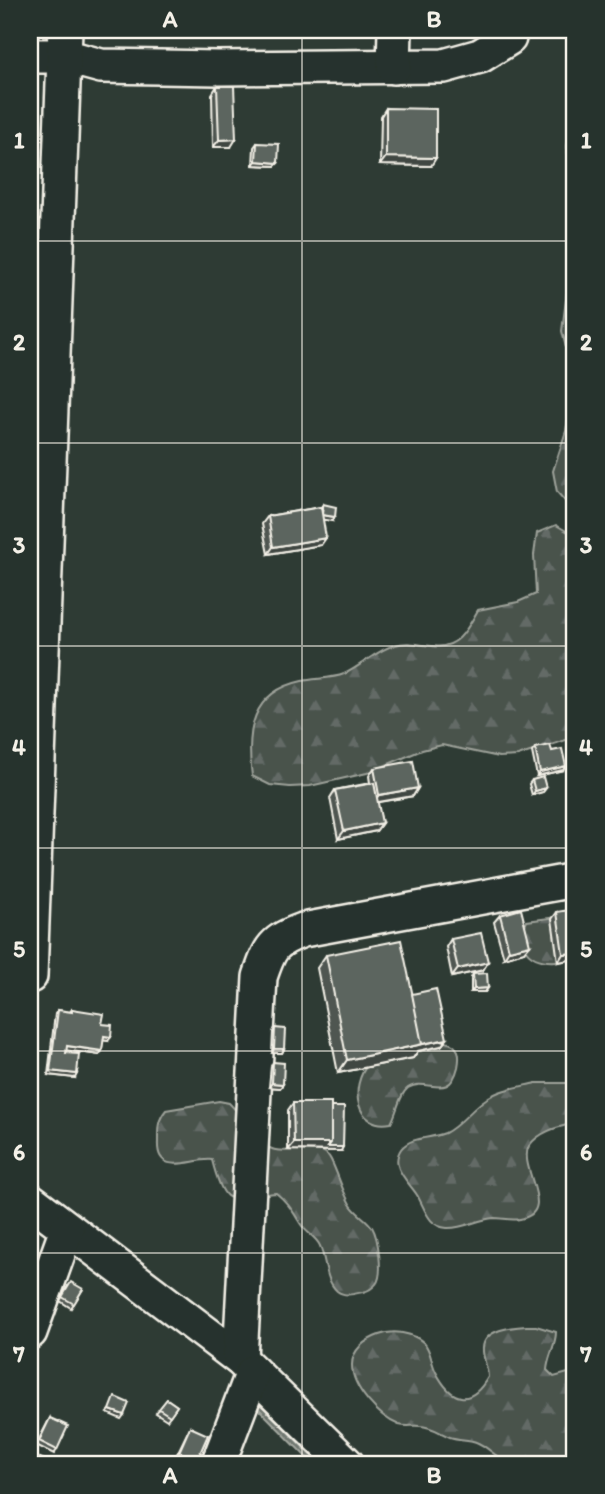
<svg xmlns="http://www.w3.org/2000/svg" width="605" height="1494" font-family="Itim,sans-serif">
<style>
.forest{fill:url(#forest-firs);stroke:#9ea29a;stroke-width:2}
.water{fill:url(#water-ripples);stroke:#a4a8a0;stroke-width:2}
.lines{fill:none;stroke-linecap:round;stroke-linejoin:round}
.minor-casing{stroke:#f4f1e8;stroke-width:38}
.minor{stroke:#26332d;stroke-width:33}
.wall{fill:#4f5751;stroke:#f4f1e8;stroke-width:2}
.shaded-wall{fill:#404742;stroke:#f4f1e8;stroke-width:2}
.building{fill:#5c655e;stroke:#f4f1e8;stroke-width:2}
.grid{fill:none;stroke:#f4f1e8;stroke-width:2;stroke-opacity:0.55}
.neatline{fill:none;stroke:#f4f1e8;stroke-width:2.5}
.grid-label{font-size:23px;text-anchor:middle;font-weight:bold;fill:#f4f1e8}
</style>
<defs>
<pattern id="forest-firs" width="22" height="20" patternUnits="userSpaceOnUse" patternTransform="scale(1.75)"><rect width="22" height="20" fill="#48524c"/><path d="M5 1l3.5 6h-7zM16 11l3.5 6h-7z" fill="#636b66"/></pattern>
<pattern id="water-ripples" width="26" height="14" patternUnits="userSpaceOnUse" patternTransform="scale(1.75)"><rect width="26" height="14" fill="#6f7770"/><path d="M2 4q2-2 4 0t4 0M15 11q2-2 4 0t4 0" fill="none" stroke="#5c605b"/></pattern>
</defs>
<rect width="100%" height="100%" fill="#2e3b34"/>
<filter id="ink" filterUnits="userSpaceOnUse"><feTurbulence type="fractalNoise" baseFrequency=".0143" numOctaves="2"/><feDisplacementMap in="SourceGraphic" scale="14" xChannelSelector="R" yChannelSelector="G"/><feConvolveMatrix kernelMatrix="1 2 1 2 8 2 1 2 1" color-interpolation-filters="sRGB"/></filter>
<g filter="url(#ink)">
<g class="forest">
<path d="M575 111V222L567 146Z"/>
<path d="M575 247V508H571L557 492 553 471 566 431 573 390 571 369 562 331 570 268Z"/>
<path d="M556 525 575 536V737L518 756 499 757 442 745 422 750 367 773 310 786 290 787 270 785 252 776C246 731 251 692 302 681 315 678 332 679 344 674 362 666 376 650 395 645 408 641 419 645 432 646 457 650 467 630 478 610L518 602 536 594 534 555 537 533Z"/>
<path d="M557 917 566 921 563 960C535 966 512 950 527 921Z"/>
<path d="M439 1041C447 1042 454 1043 458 1051 460 1056 459 1062 458 1067 449 1103 427 1076 408 1088 399 1095 397 1113 391 1123 356 1130 348 1087 369 1063Z"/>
<path d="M536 1083H575V1123C559 1127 539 1131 529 1146 517 1167 559 1212 520 1219 511 1221 503 1218 494 1218 478 1219 463 1229 447 1228 428 1227 425 1208 417 1195 409 1182 389 1167 401 1149 411 1136 431 1139 445 1133 460 1126 472 1108 486 1099 500 1089 519 1087 536 1083Z"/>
<path d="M219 1101 229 1103C244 1117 252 1141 272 1149 290 1156 321 1139 331 1160 338 1174 342 1190 350 1204 356 1214 366 1218 372 1227 378 1237 384 1275 376 1284 373 1288 367 1291 363 1292 354 1294 345 1297 337 1291 325 1280 326 1260 320 1246 317 1238 308 1234 302 1226 294 1214 289 1203 276 1193 232 1197 226 1215 212 1160 195 1157 156 1179 158 1142 158 1129 157 1121 166 1110Z"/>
<path d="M526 1326H536L556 1332C556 1345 548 1356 547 1370L554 1377 575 1371V1464C555 1464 532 1467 511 1464 500 1462 488 1446 476 1442 468 1439 459 1440 450 1437 440 1433 431 1426 420 1426 413 1425 407 1427 399 1425 379 1417 352 1388 352 1365 352 1350 365 1340 379 1335 392 1330 413 1332 424 1343 431 1350 431 1363 436 1372 451 1401 470 1408 488 1377 488 1367 482 1357 483 1348 484 1329 512 1327 526 1326Z"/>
</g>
<path class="water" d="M259 1403 320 1464H313L257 1407Z"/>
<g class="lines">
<defs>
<g id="minor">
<path d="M30 56H64L101 66 218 68 444 66 480 56 509 38 510 30"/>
<path d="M394 67 395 30"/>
<path d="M30 976 65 30"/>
<path d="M30 1200 240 1359 347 1464"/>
<path d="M30 1332 67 1229"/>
<path d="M240 1359 260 977C270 947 273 941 303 930L575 880"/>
<path d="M218 1464 253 1372"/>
</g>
</defs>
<use href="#minor" class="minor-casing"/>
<use href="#minor" class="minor"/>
</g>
<g class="wall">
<path d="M217 86 231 147H213L212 94Z"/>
<path d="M386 108 431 166 380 165 381 116Z"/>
<path d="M257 143 278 163 275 166 253 165 254 147Z"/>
<path d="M323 504 332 521 323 519 321 545 268 554 262 524 268 516 321 507Z"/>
<path d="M535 748 552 751 563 770 537 776 532 752Z"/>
<path d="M374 768 418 788 413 796 377 802 382 823 376 831 338 839 330 798 335 790 370 783 369 776Z"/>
<path d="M532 780 546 788 543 792 532 795 529 784Z"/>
<path d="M557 912 575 959 558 962 552 919Z"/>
<path d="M500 915 524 952 504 958 494 922Z"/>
<path d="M451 939 488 962 483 970 452 977 446 947Z"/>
<path d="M326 955 412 994 447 1039 441 1046 418 1051 413 1058 338 1073 317 968Z"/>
<path d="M473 974 488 988 485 992H471V978Z"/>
<path d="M72 1009 102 1024 108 1041 103 1040 99 1055 66 1050V1053L75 1078 48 1075 55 1014 58 1010 70 1012Z"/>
<path d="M275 1028 284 1049 282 1053H272L273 1032Z"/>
<path d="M273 1062 283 1084 280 1088 269 1087 271 1066Z"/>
<path d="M293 1103 341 1151 288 1150V1110Z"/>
<path d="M68 1286 83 1289 71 1308 60 1301Z"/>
<path d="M167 1399 177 1406 167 1420 156 1413Z"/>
<path d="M50 1418 57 1450 54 1454 36 1445Z"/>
<path d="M190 1427 197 1460 194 1464 176 1456Z"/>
<path d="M575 1455V1464H571V1462Z"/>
</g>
<g class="shaded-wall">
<path d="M236 139 231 147H213L219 140Z"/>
<path d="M386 157 436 158 431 166 380 165Z"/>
<path d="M256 161 278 163 275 166 253 165Z"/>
<path d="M321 515 335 517 332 521 318 519Z"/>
<path d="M326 538 321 545 268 554 273 547Z"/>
<path d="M566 766 563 770 537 776 540 772Z"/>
<path d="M418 788 413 796 373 803 379 795Z"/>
<path d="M546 788 543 792 532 795 535 791Z"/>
<path d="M382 823 376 831 338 839 344 831Z"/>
<path d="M530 945 524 952 504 958 509 950Z"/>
<path d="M575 953V959L558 962 563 954Z"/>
<path d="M488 962 483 970 452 977 458 969Z"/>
<path d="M488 988 485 992H471L474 989Z"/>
<path d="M104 1036 111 1037 108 1041 101 1040Z"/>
<path d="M447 1039 441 1046 418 1051 413 1058 338 1073 347 1060Z"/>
<path d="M67 1046 102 1051 99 1055 64 1050Z"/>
<path d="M274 1049H284L282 1053H272Z"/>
<path d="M50 1071 77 1074 75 1078 48 1075Z"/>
<path d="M272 1083 283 1084 280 1088 269 1087Z"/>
<path d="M294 1143H331L343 1147 341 1151 288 1150Z"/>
<path d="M110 1410 124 1415 121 1419 107 1413Z"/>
</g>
<g class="building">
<path d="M217 86H234L236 139 219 140Z"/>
<path d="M386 108 436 109V158L386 157Z"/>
<path d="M257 143 279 144 278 163 256 161Z"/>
<path d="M323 504 336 507 335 517 322 515Z"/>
<path d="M321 507 326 538 273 547 268 516Z"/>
<path d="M550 745 552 751 562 749 566 766 540 772 535 748Z"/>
<path d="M413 761 418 788 379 795 374 768Z"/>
<path d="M543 777 546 788 535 791 532 780Z"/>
<path d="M374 783 382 823 344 831 335 790Z"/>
<path d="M521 909 530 945 509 950 500 915Z"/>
<path d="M575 909V953L563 954 557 912Z"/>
<path d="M481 933 488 962 458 969 451 939Z"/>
<path d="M401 940 423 1044 347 1060 326 955Z"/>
<path d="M487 973 488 988 474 989 473 974Z"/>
<path d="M436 989 447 1039 422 1044 412 994Z"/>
<path d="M72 1009 104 1014 102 1024 112 1025 111 1037 104 1036 102 1051 67 1046 66 1053 79 1054 77 1074 50 1071 58 1010 72 1012Z"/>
<path d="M275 1028 285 1029 284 1049H274Z"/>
<path d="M273 1062 284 1063 283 1084 272 1083Z"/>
<path d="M293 1103H331V1143H294Z"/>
<path d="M331 1107H344L343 1147H328L331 1143Z"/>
<path d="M71 1282 83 1289 74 1304 62 1297Z"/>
<path d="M115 1397 129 1403 124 1415 110 1410Z"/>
<path d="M167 1399 177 1406 170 1416 159 1409Z"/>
<path d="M50 1418 68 1426 57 1450 39 1441Z"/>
<path d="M190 1427 208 1435 197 1460 179 1452Z"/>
<path d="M40 1458 53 1464H38Z"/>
<path d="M492 1458 498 1464H485Z"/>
</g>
</g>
<path class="grid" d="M302 30V1464M30 241H575M30 443H575M30 646H575M30 848H575M30 1051H575M30 1253H575"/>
<rect width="605" height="1494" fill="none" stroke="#26332d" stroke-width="77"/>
<rect x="38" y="38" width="528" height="1418" class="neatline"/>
<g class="grid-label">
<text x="170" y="27">A</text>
<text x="434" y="27">B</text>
<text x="19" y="148">1</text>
<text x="586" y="148">1</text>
<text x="19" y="350">2</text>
<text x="586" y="350">2</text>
<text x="19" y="553">3</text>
<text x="586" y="553">3</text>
<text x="19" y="755">4</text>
<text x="586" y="755">4</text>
<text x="19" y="957">5</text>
<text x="586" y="957">5</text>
<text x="19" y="1160">6</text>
<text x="586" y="1160">6</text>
<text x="19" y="1362">7</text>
<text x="586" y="1362">7</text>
<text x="170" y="1483">A</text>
<text x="434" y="1483">B</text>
</g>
</svg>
